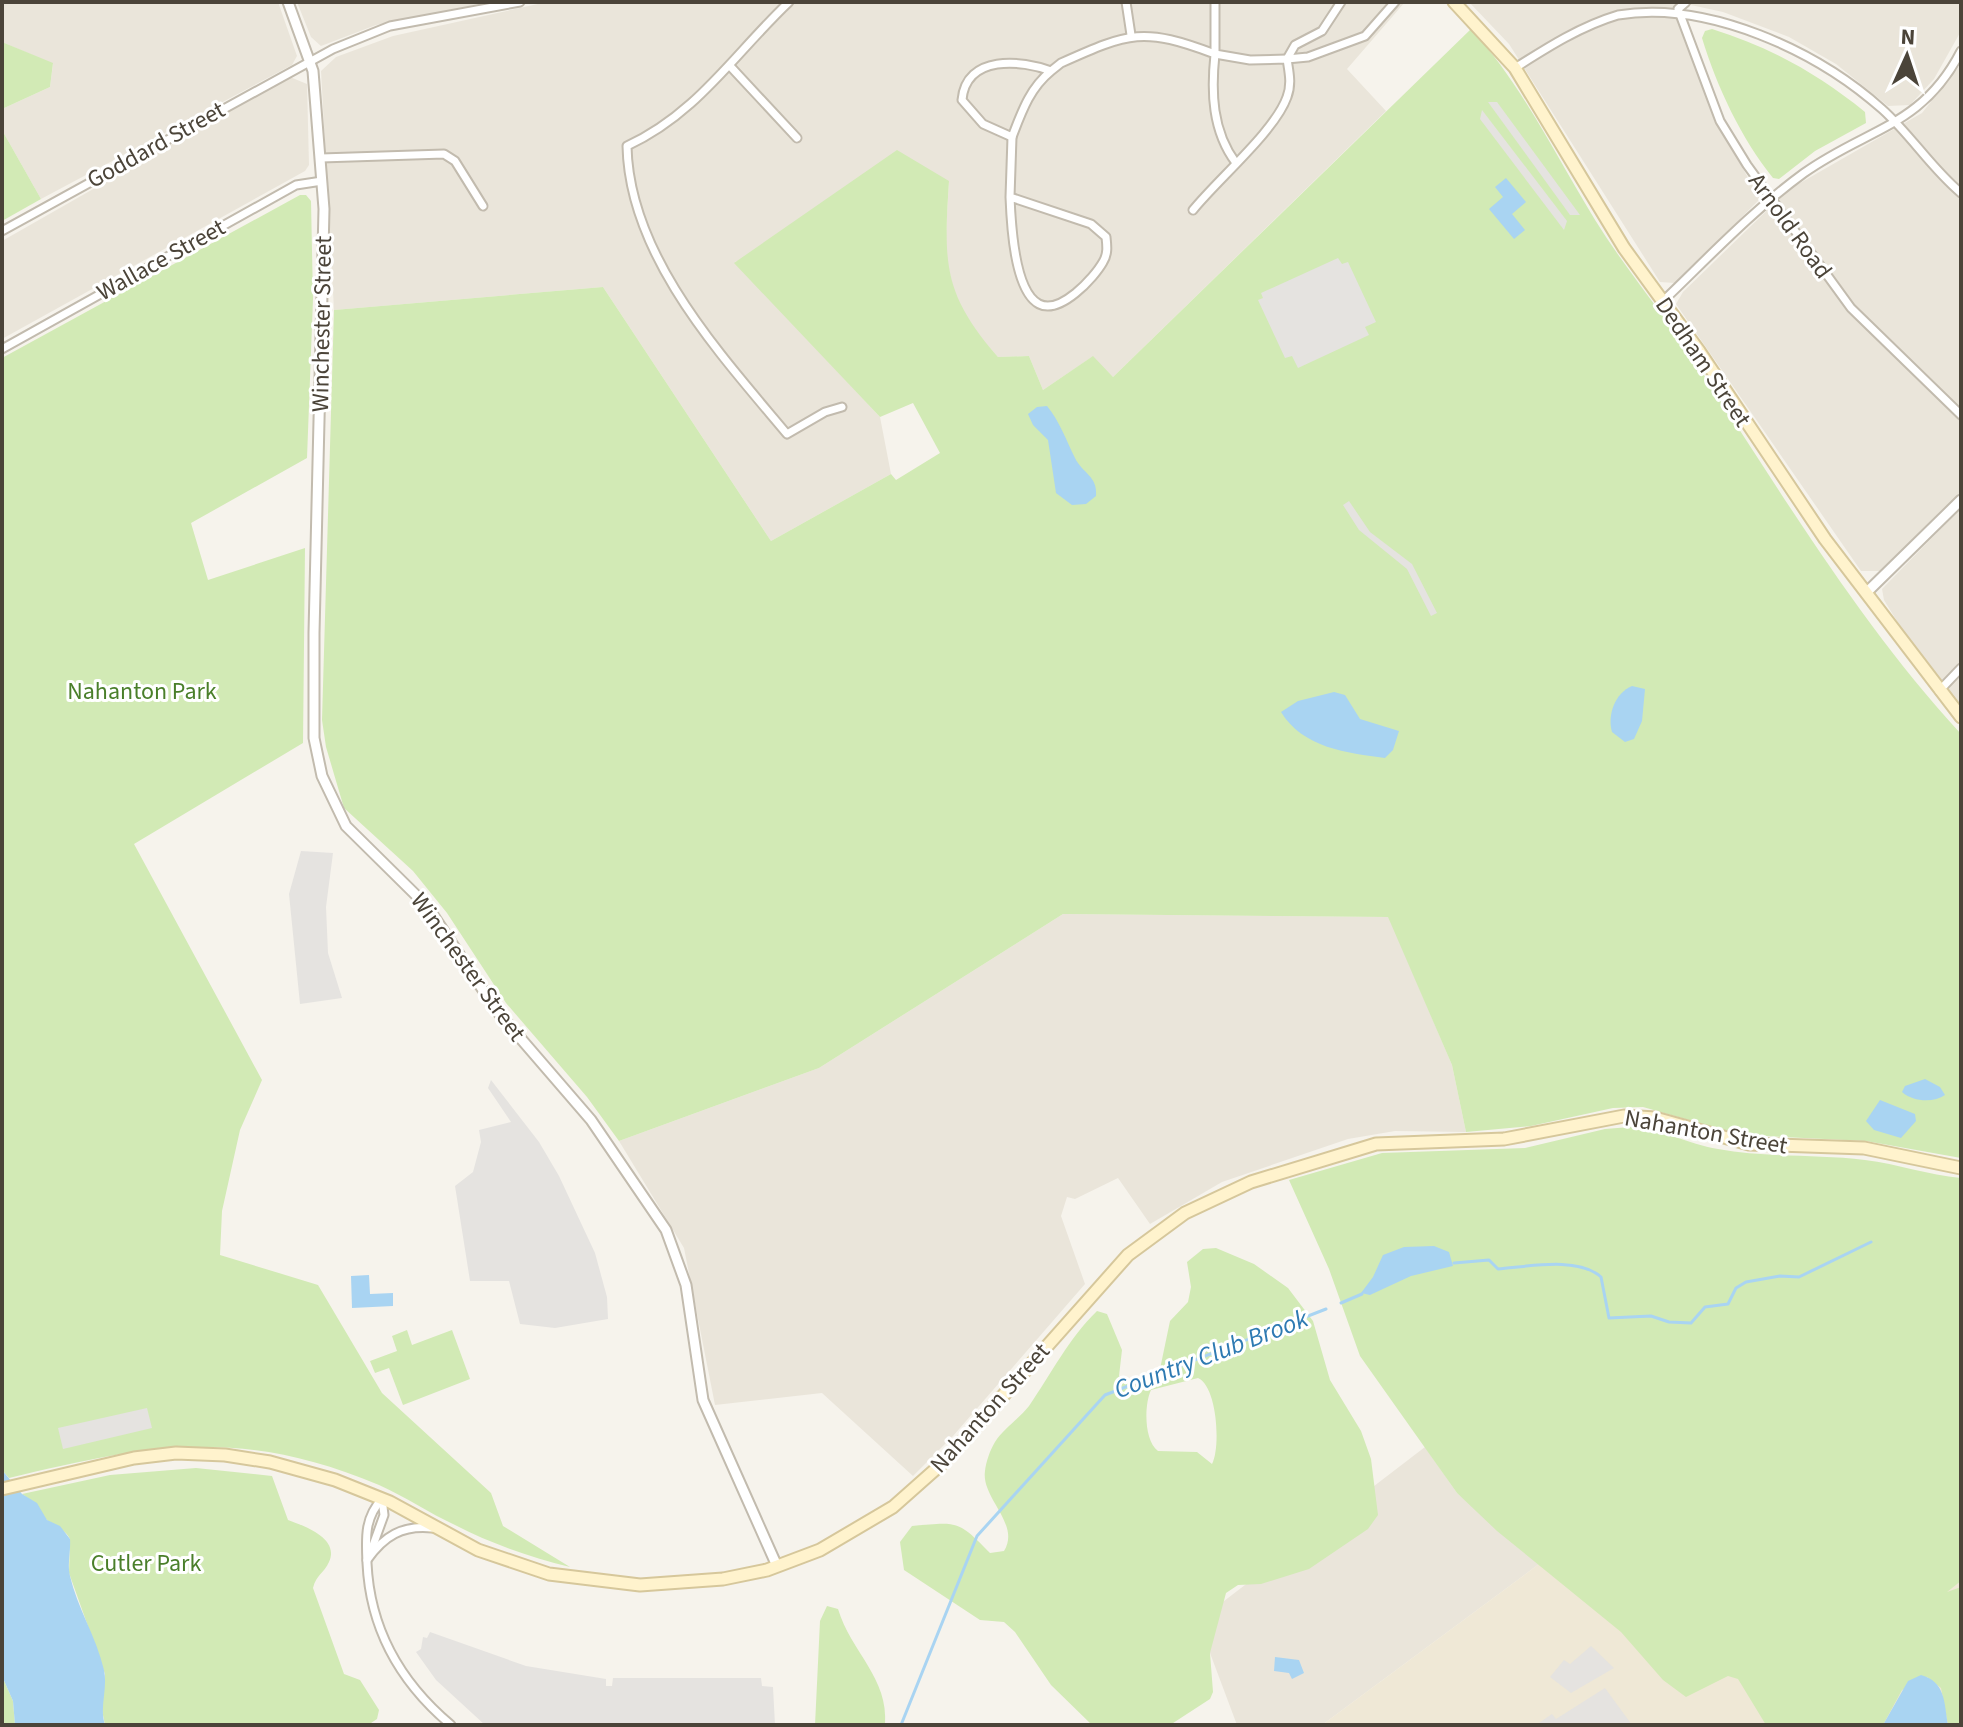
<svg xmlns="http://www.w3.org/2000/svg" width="1963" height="1727" font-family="'Source Sans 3',sans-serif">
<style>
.residential{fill:#eae5da}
.education{fill:#efe8d6}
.green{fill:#d2eab5;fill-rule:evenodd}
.parking{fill:#e5e3e0}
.water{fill:#a9d4f2}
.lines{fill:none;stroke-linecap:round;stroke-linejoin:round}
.stream{stroke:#a9d4f2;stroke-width:3}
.minor-casing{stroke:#c2bbae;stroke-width:11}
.tertiary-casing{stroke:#c2bbae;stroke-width:13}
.secondary-casing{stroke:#d6c79b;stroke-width:15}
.minor{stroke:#fff;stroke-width:7}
.tertiary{stroke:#fff;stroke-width:9}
.secondary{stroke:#fff3cd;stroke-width:11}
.labels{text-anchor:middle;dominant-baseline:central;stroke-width:6;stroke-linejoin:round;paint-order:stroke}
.street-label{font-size:24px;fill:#4b4439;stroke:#fff}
.park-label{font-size:24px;fill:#4a7f2a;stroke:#fff}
.water-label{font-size:26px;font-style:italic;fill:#2e7ab2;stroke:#fff}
</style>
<rect width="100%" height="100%" fill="#f6f3ec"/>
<g class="residential">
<path d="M2 2H278L297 56 292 65 41 199 2 130V109L50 87 53 64 2 42Z"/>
<path d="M297 2H489L376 25 321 46 311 37Z"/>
<path d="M547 2H1405L1347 69 1386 111 1113 377 1092 357 1043 390 1029 356 998 357 969 325 954 294 945 250 949 181 735 262 880 417 891 474 771 541 603 287 334 310 321 71 336 57 393 36Z"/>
<path d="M1469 2H1676L1681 28 1716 121 1760 199 1675 283 1660 282 1509 44Z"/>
<path d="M1677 2H1961V31L1934 79 1910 105 1888 106 1836 64 1789 37 1723 12Z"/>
<path d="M1961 64V492L1880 571H1861L1676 304 1683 292 1788 190 1922 113Z"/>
<path d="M290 77 307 84 309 165 305 171 2 339V241Z"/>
<path d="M1961 508V706L1924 665 1884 600 1882 589Z"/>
<path d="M1063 914 1389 917 1452 1065 1466 1132 1395 1131 1348 1139 1222 1182 1150 1224 1118 1178 1075 1199 1067 1197 1061 1216 1085 1284 953 1436 913 1476 822 1393 715 1405 684 1248 619 1141 819 1068Z"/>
<path d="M1425 1447 1457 1493 1539 1564 1322 1725H1237L1198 1621Z"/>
</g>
<path class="education" d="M1539 1564 1854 1656 1961 1581V1725H1322Z"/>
<g class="green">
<path d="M1471 29C1527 90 1561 168 1606 237 1634 279 1666 318 1694 360 1778 487 1857 621 1961 734V1158L1866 1141 1742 1135 1643 1107 1613 1108 1531 1126 1466 1132 1452 1065 1388 917 1063 914 819 1068 619 1141 587 1097 506 1003 447 913 413 871 344 808 326 747 322 720 334 310 603 287 771 541 891 474 896 480 940 453 913 403 880 417 734 263 897 150 949 181C944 262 942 293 998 357L1029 356 1043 390 1093 356 1113 377Z"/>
<path d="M1712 29C1770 47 1818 74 1865 112L1866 123 1815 151 1779 179 1773 178C1741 138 1717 87 1702 38L1705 31Z"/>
<path d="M2 42 53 63 50 87 2 109Z"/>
<path d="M2 130 41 199 2 221Z"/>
<path d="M300 195H306L311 201 313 299 307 458 191 523 208 580 305 548 303 743 134 844 262 1080 240 1130 222 1211 220 1255 318 1285 382 1393 491 1493 503 1526 570 1567C530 1557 492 1544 455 1525 429 1513 406 1497 379 1485 242 1427 148 1444 9 1478L2 1470V358Z"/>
<path d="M1630 1127C1661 1129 1688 1144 1718 1149 1768 1158 1816 1154 1865 1160 1898 1164 1928 1175 1961 1178V1581L1947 1592 1961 1587V1725H1948L1941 1688 1927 1677 1902 1690 1883 1725H1766L1738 1679 1728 1676 1686 1697 1663 1680 1621 1632 1497 1531 1457 1493 1360 1356 1329 1269 1289 1180 1382 1153 1525 1148 1605 1129Z"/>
<path d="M1216 1248 1254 1264 1288 1288 1313 1321 1330 1380 1361 1431 1371 1459 1378 1515 1368 1529 1309 1569 1261 1584 1238 1585 1226 1593 1210 1653 1213 1692 1210 1699 1170 1725H1092L1051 1685 1015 1632 1004 1622 980 1620 904 1570 900 1542 912 1526C958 1522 958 1520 990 1553L1004 1551C1021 1524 981 1498 985 1471 986 1462 990 1450 995 1442 1004 1428 1019 1419 1029 1406 1051 1374 1069 1338 1097 1311L1107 1314 1122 1350 1119 1376 1133 1387 1160 1369 1170 1321 1188 1302 1191 1287 1187 1262 1203 1249ZM1198 1378C1217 1386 1221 1447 1212 1464L1197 1452 1158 1451C1144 1441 1144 1405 1151 1390Z"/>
<path d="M407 1330 412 1345 452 1330 470 1379 403 1405 389 1368 375 1373 370 1361 397 1351 392 1336Z"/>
<path d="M196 1468 272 1476 288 1520C304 1526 340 1538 329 1562 324 1573 316 1575 313 1588L344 1674 360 1680 379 1710 377 1719 368 1725H105L102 1710 105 1674 69 1573 70 1539C64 1527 52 1527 45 1518 36 1508 35 1502 22 1494L110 1475Z"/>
<path d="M827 1606 838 1609C851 1652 889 1678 885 1725H815L820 1621Z"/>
<path d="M2 1676 13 1701 15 1725H2Z"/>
</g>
<g class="parking">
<path d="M1488 102H1497L1580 215H1570Z"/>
<path d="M1482 110 1567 221 1564 230 1480 119Z"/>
<path d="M1338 258 1342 264 1348 262 1376 322 1365 327 1369 335 1298 368 1292 356 1285 358 1258 300 1263 298 1261 293Z"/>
<path d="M1349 501 1370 532 1412 564 1437 613 1431 616 1407 569 1359 530 1343 505Z"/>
<path d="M301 851 333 853 326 907 328 953 342 998 300 1004 289 894Z"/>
<path d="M491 1080 539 1142 559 1176 595 1253 607 1297 608 1319 555 1328 520 1324 509 1281H470L455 1186 473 1172 481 1142 479 1130 511 1122 488 1088Z"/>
<path d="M147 1408 152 1428 63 1449 58 1428Z"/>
<path d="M430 1632 526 1666 606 1679V1686H612L613 1678H761L762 1686 773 1687 775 1725H485L436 1680 416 1652 421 1649 423 1637 427 1638Z"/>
<path d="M1591 1646 1614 1668 1571 1693 1550 1677 1564 1660 1570 1664Z"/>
<path d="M1605 1688 1632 1725H1536L1552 1714 1556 1719Z"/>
</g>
<g class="water">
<path d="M1506 178 1526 202 1512 214 1525 230 1514 239 1489 209 1503 197 1495 187Z"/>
<path d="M1047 406C1060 422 1066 440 1075 458 1082 473 1098 476 1096 496L1086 504 1072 505 1056 493 1048 440 1033 425 1028 414 1037 407Z"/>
<path d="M1632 686 1645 689 1642 721 1634 739 1625 742 1612 732C1607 715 1615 693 1632 686Z"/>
<path d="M1334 692 1345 695 1360 719 1399 731 1393 750 1385 758C1347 753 1303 748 1281 712L1298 701Z"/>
<path d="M1925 1079 1940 1087 1945 1095C1934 1103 1913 1102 1902 1092L1905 1086Z"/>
<path d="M1880 1100 1915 1114 1916 1121 1901 1138 1874 1130 1866 1121Z"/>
<path d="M1434 1246 1449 1252 1453 1266 1411 1276 1370 1295 1361 1293 1373 1277 1383 1255 1404 1247Z"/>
<path d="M369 1275 370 1294 393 1293V1306L352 1308 351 1276Z"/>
<path d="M2 1470 22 1494 37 1503 47 1520 60 1526 70 1539C71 1551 67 1563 70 1576 77 1607 96 1636 104 1670 108 1689 99 1707 105 1725H15L13 1701 2 1676Z"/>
<path d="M1275 1657 1299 1660 1304 1673 1292 1679 1289 1673 1274 1671Z"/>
<path d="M1921 1675C1946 1682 1944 1703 1948 1725H1883L1908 1681Z"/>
</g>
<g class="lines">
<g class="stream">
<path d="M1454 1263 1489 1260 1498 1269C1526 1267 1578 1256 1601 1277L1609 1318 1651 1316 1669 1322 1691 1323 1705 1307 1728 1304 1736 1288 1746 1282 1780 1276 1799 1277 1871 1242"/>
<path d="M1341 1303 1362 1294"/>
<path d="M901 1725 977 1536 1105 1395 1326 1309"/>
</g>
<defs>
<g id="minor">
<path d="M789 2C735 53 697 114 627 146 629 256 721 355 787 434L825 412 842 407"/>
<path d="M1126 2 1131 35"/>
<path d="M1686 2 1678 9 1720 121 1747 165 1851 308 1961 415"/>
<path d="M1287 59 1308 57 1365 36 1395 2"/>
<path d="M1287 59 1295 45 1322 31 1341 2"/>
<path d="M730 66 797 138"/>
<path d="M1515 68C1548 47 1581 26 1618 15 1708 0 1817 51 1882 109 1911 135 1931 168 1961 193"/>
<path d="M1051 71C1030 88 1022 111 1012 137L983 124 962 100C966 54 1022 60 1051 71L1061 63C1130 32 1143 27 1215 54 1211 92 1212 131 1236 163"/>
<path d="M321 158 444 154 455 161 483 206"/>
<path d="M1010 197C1011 222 1014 291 1039 304 1060 315 1094 278 1103 262 1108 254 1107 246 1106 237L1091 224 1010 197 1012 137"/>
<path d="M1193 210C1218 179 1275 131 1287 97 1292 84 1289 72 1287 59L1250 60 1215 54V2"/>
<path d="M2 231 333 49 390 26 520 2"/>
<path d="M1662 302C1709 257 1752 211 1804 173 1867 128 1922 127 1961 51"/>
<path d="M2 349 296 185 322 181"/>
<path d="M1939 691 1961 668"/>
<path d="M382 1499C364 1518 366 1539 367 1563 370 1629 401 1683 451 1725"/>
<path d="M371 1551 384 1515 382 1499"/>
<path d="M367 1560C384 1536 402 1525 432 1528"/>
</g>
<g id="tertiary">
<path d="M288 2 313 71 324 209 314 633V738L322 776 346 826 427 906 497 1011 591 1120 666 1230 686 1285 703 1400 777 1566"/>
<path d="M1866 593 1961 500"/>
</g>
<g id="secondary">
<path d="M1454 2 1515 68 1624 248 1699 351 1825 539 1961 717"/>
<path d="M2 1489 134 1458 176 1453 225 1455 270 1462 335 1480 390 1502 478 1550 549 1574 640 1585 723 1579 767 1570 820 1550 893 1507 946 1460 1128 1255 1185 1213 1251 1182 1376 1144 1504 1139 1624 1116 1655 1118 1749 1144 1864 1148 1961 1168"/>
</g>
</defs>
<use href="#minor" class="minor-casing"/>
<use href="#tertiary" class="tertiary-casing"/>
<use href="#secondary" class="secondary-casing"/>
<use href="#minor" class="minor"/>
<use href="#tertiary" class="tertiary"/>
<use href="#secondary" class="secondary"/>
</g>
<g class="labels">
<g class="street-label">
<text transform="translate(156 145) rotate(-29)">Goddard Street</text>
<text transform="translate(1790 226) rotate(54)">Arnold Road</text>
<text transform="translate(161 260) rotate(-29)">Wallace Street</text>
<text transform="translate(322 324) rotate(-89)">Winchester Street</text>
<text transform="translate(1703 362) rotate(56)">Dedham Street</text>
<text transform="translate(468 967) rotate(54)">Winchester Street</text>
<text transform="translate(1706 1132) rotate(10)">Nahanton Street</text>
<text transform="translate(990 1408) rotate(-48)">Nahanton Street</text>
</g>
<g class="park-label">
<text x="142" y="691">Nahanton Park</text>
<text x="146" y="1563">Cutler Park</text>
</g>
<g class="water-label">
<text transform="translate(1211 1354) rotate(-21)">Country Club Brook</text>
</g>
</g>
<rect width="1963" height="1727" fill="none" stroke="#4b4439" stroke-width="8"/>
<g transform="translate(1907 56) rotate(3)" stroke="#ffffff" stroke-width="6" paint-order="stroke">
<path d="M0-6L14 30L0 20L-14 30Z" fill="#4b4439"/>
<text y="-12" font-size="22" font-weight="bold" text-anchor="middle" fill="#4b4439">N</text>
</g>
</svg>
